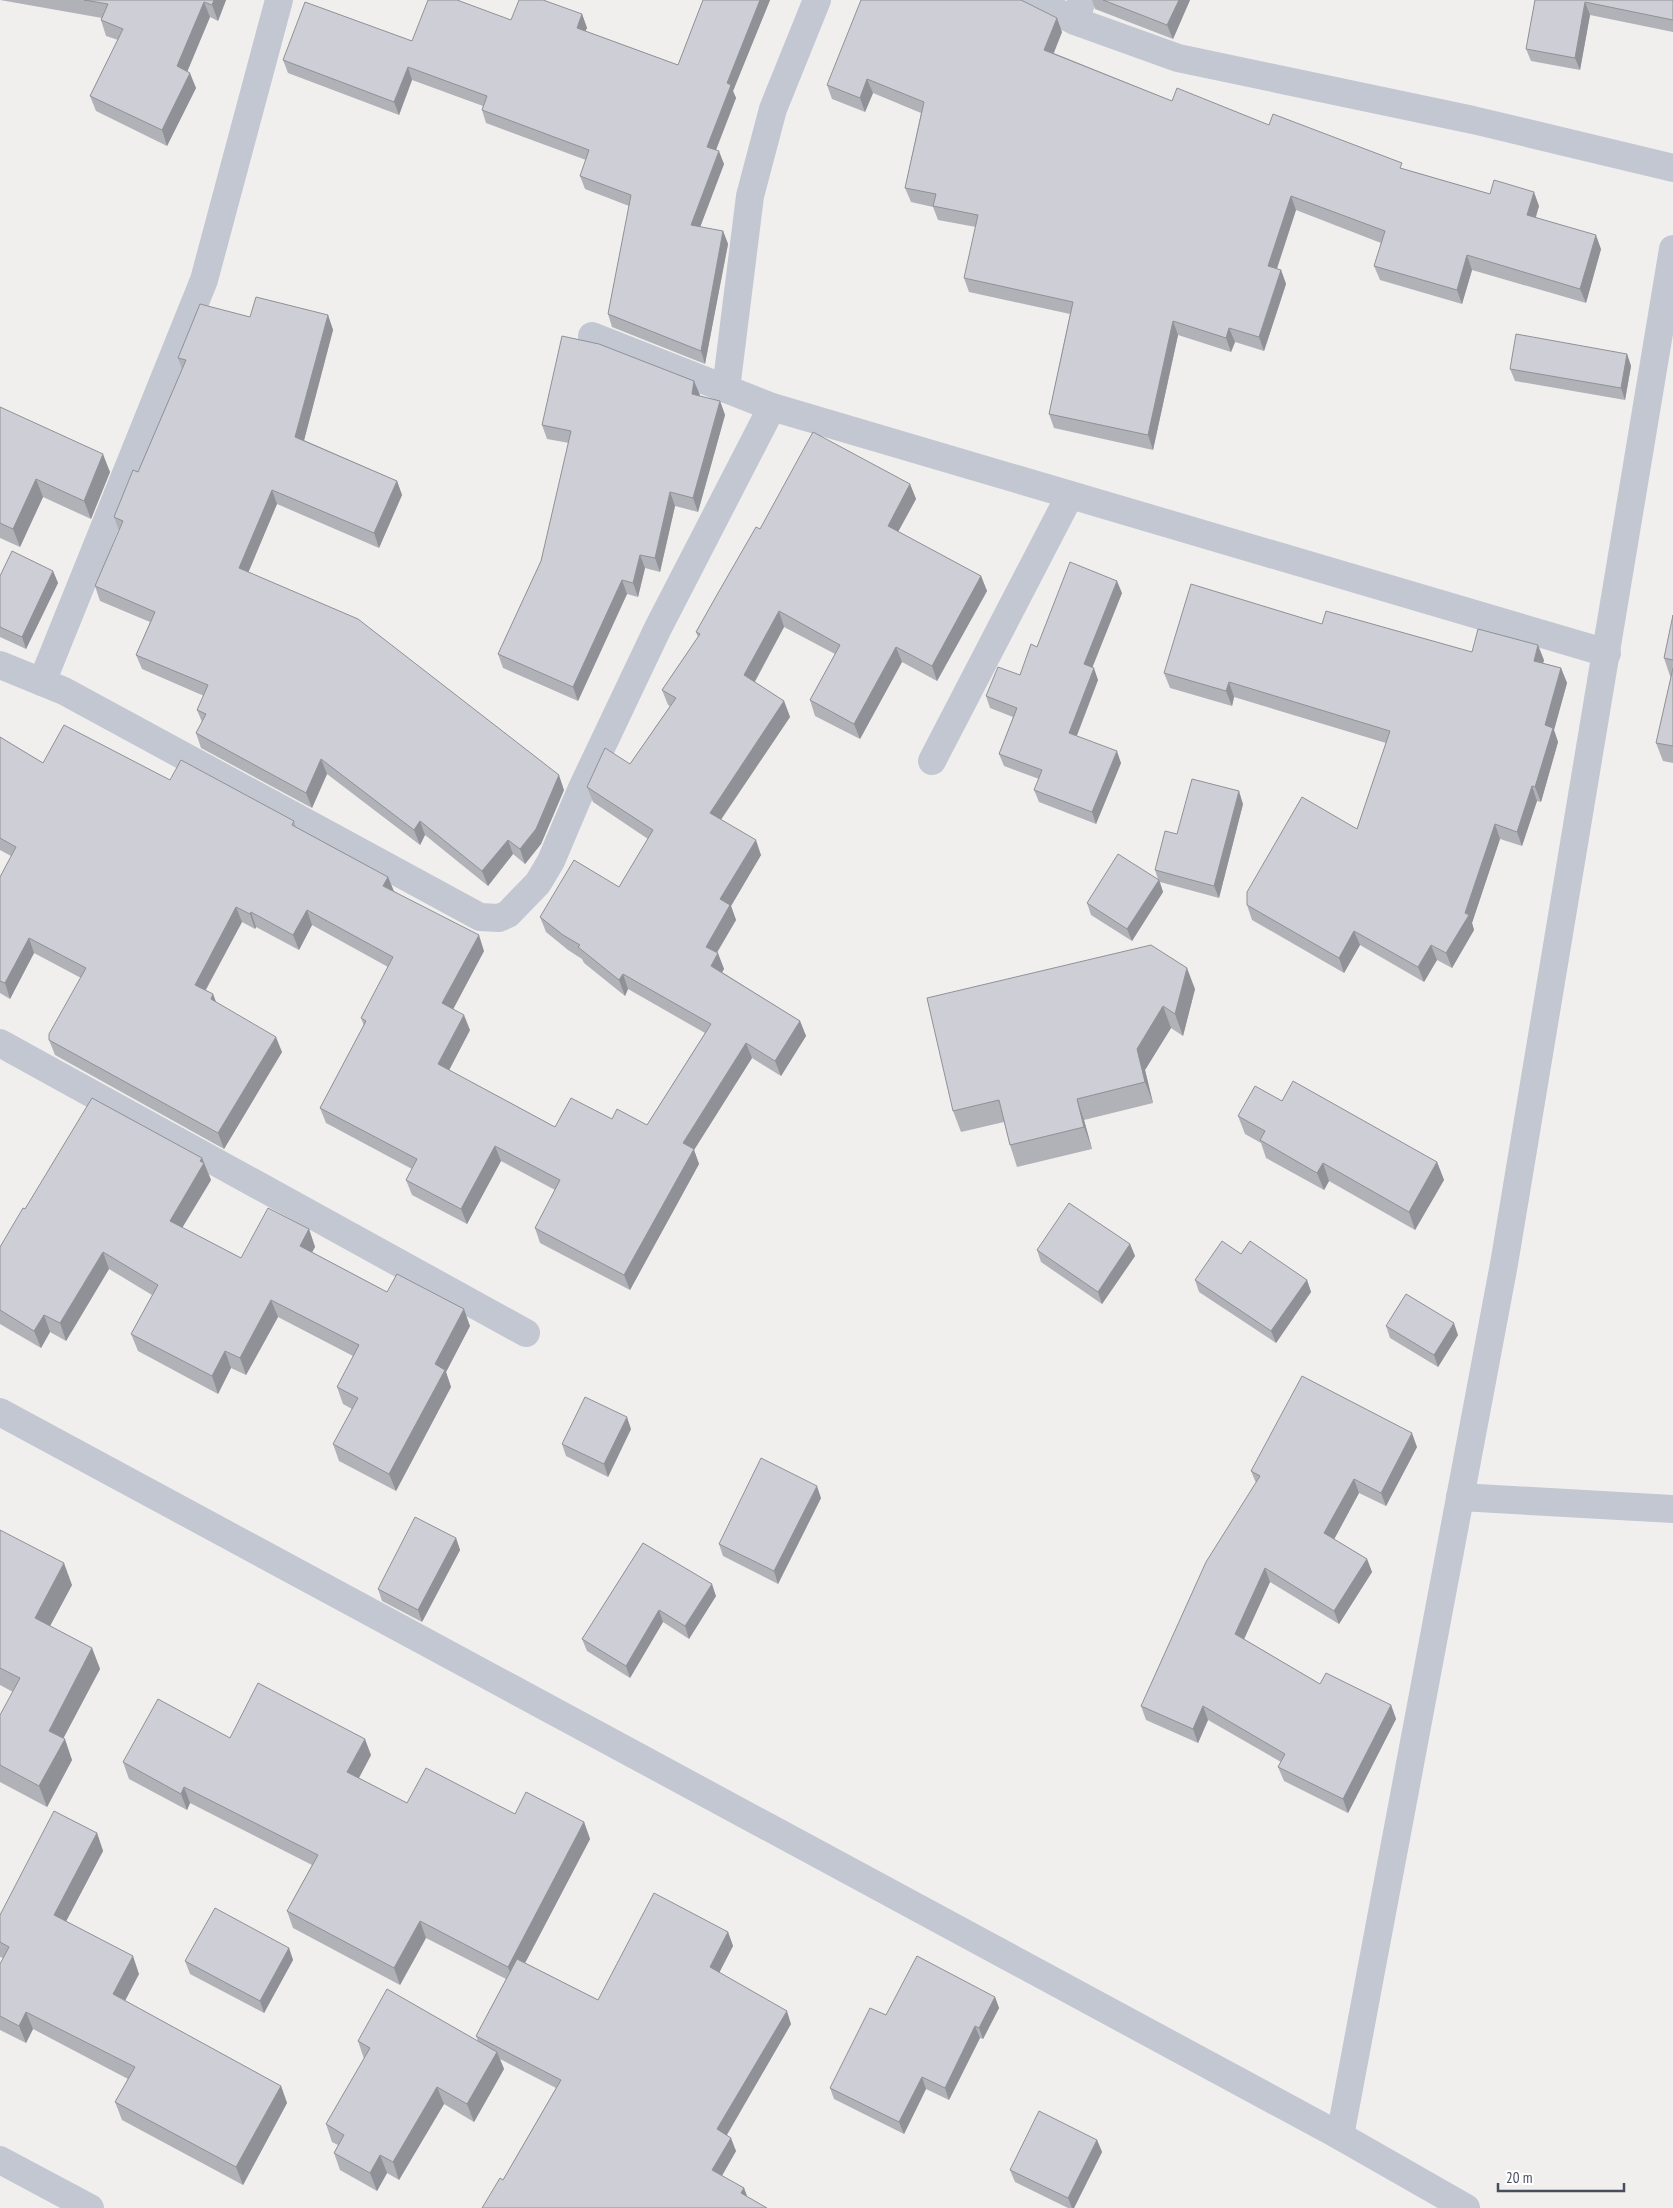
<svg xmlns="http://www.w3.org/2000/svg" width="1673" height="2208" font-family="'PT Sans Narrow',sans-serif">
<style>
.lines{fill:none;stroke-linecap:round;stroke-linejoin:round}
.minor{stroke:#c2c7d2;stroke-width:28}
.wall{fill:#b1b2b8}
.shaded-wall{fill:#909196}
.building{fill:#cecfd6;stroke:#909196}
</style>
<rect width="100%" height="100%" fill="#f1efee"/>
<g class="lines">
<g class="minor">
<path d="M1033 0 1075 21 1178 58 1473 120 1673 168"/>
<path d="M1075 21 1082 0"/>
<path d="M592 336 772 407 1607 653"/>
<path d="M726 389 750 196 773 109 817 0"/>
<path d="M0 665 64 691 480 917 499 918 508 914 538 883 551 861 582 788 658 628 772 407"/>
<path d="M42 682 204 280 279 0"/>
<path d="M932 761 1070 495"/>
<path d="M0 1043 526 1333"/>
<path d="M0 1412 1340 2136 1466 2208"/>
<path d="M1460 1497 1673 1509"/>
<path d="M1340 2136 1504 1264 1673 249"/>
<path d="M0 2160 90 2208"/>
</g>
</g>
<g class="wall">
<path d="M0 0H226L218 21 210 17 187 71 196 88 167 146 96 111 90 96 118 40 106 36 101 20 102 18Z"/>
<path d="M703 0H770L733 91 736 98 716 150 724 164 700 227 723 231 728 244 705 364 612 327 608 314 629 206 585 189 580 176 586 160 486 123 482 110 483 106 412 80 399 115 288 73 283 60 412 41 511 20 582 14 587 28 585 31 678 65Z"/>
<path d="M1092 0H1190L1173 39 1095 9Z"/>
<path d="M1535 0H1673V32L1590 15 1580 70 1531 61 1526 49Z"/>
<path d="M1062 32 1054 53 1172 101 1269 125 1404 169 1490 194 1539 206 1536 217 1601 249 1586 303 1472 270 1462 304 1380 280 1374 266 1381 243 1296 210 1277 269 1281 270 1286 284 1264 351 1235 342 1231 352 1178 335 1153 450 1054 428 1049 414 1070 314 969 292 964 278 976 227 938 220 933 207 911 202 905 188 921 113 873 93 865 112 832 99 827 85Z"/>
<path d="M328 315 333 330 304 440 397 481 402 495 379 548 277 504 248 572 564 790 541 844 525 864 513 854 488 886 425 835 420 845 327 774 312 808 201 748 196 733 202 722 197 710 204 696 142 669 136 655 150 622 100 601 95 586 119 531 114 517 138 472 182 369 178 358 250 317Z"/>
<path d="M1627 354 1631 366 1625 400 1515 381 1510 369Z"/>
<path d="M694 381 699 396 720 401 725 415 698 512 675 506 660 572 645 568 638 597 627 594 578 701 503 668 498 654 541 561 569 443 547 439 542 425Z"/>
<path d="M0 407 110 472 91 519 43 497 20 547 0 538Z"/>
<path d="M910 484 916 499 898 532 981 576 987 591 937 681 902 662 860 739 815 716 810 700 835 654 784 627 755 682 784 701 790 717 721 820 761 855 731 906 736 920 717 953 724 969 722 972 800 1021 806 1036 781 1076 752 1058 694 1150 699 1164 630 1290 540 1243 535 1228 555 1190 501 1161 467 1224 412 1195 406 1180 412 1169 326 1123 320 1108 364 1026 361 1018 388 967 312 925 299 950 256 927 255 929 242 922 206 990 213 994 216 1002 282 1052 224 1149 55 1055 49 1040 81 978 34 953 10 999 0 993V877L11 856 0 850V737L43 763 170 780 294 821 296 827 388 877 394 891 484 951 453 1009 470 1030 449 1070 555 1127 612 1119 647 1125 705 1033 628 989 625 996 584 963 582 959 568 950 546 932 540 917 619 887 648 839 593 802 587 787 630 764 670 706 668 705 662 690 698 637 696 632 760 529Z"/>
<path d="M53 571 58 583 26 649 0 637V576Z"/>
<path d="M1122 593 1092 667 1098 680 1077 736 1121 763 1096 824 1039 802 1034 790 1039 779 1004 766 999 754 1013 717 990 708 986 696 1020 675 1037 647Z"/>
<path d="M1673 615V763L1663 761 1656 743 1671 677 1670 676 1664 658Z"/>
<path d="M1322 624 1472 652 1544 660 1543 663 1561 668 1567 683 1554 730 1558 742 1541 802 1537 801 1522 846 1500 839 1472 923 1474 930 1452 968 1437 960 1424 982 1360 945 1344 973 1252 920 1247 905 1357 829 1386 743 1234 697 1232 706 1170 688 1164 673Z"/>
<path d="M1243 804 1219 898 1160 882 1163 892 1132 941 1091 915 1087 903 1158 879 1155 870 1177 834Z"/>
<path d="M1195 989 1183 1036 1171 1028 1145 1070 1153 1103 1084 1120 1092 1149 1017 1167 1010 1145 1004 1122 961 1132 953 1111Z"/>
<path d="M1282 1101 1437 1162 1444 1180 1415 1230 1329 1181 1324 1190 1266 1158 1261 1143 1245 1134 1238 1116Z"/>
<path d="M202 1158 211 1180 182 1228 241 1258 309 1229 315 1247 312 1252 387 1292 470 1326 446 1372 451 1387 396 1491 339 1461 333 1444 352 1409 343 1404 337 1387 353 1356 278 1317 246 1375 231 1368 218 1394 138 1351 131 1334 152 1295 109 1269 66 1341 50 1332 41 1348 0 1324V1247L25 1209Z"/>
<path d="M1130 1244 1135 1256 1102 1304 1041 1262 1037 1250Z"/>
<path d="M1241 1254 1307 1280 1311 1292 1276 1343 1199 1292 1195 1280Z"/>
<path d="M1386 1326 1458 1335 1438 1367 1390 1338Z"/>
<path d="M631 1429 608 1477 566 1456 562 1444Z"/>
<path d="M1417 1447 1386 1506 1359 1493 1334 1539 1367 1559 1372 1572 1339 1624 1270 1582 1244 1639 1320 1684 1391 1705 1396 1719 1348 1813 1284 1781 1278 1767 1281 1762 1208 1720 1198 1743 1146 1720 1141 1706 1256 1483 1251 1471Z"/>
<path d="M821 1498 778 1584 723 1556 719 1544Z"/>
<path d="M0 1530 72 1585 50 1626 92 1648 100 1669 63 1739 72 1760 47 1807 0 1782V1715L13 1692 0 1685Z"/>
<path d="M456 1538 460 1550 422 1622 382 1601 378 1589Z"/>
<path d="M643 1543 716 1596 689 1639 663 1622 630 1678 587 1651 582 1639Z"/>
<path d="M230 1738 371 1755 359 1778 407 1803 584 1822 590 1839 525 1963 598 2000 728 1932 733 1946 719 1972 791 2024 727 2135 736 2151 722 2176 744 2188 747 2196 503 2180 556 2088 500 2059 504 2069 474 2122 444 2104 399 2180 387 2173 377 2191 340 2170 334 2153 338 2145 332 2142 326 2124 364 2059 358 2041H478L476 2036 506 1979 426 1938 400 1985 293 1928 287 1911 312 1865 190 1803 187 1810 129 1779 123 1762Z"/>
<path d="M97 1833 103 1851 66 1921 139 1974 125 2001 281 2086 287 2103 243 2185 122 2120 115 2102 128 2079 33 2029 26 2043 0 2030V1964L3 1958 0 1957V1915Z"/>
<path d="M289 1948 293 1960 264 2013 190 1974 185 1961Z"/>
<path d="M995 1997 999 2008 983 2039 980 2038 949 2100 926 2089 904 2134 834 2099 830 2088 886 2015Z"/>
<path d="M1097 2140 1102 2152 1074 2208H1068L1015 2182 1010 2170Z"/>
</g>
<g class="shaded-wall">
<path d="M214 0H226L218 21 212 5Z"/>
<path d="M760 0H770L733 91 736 98 712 160 707 147 727 83Z"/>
<path d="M1179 0H1190L1173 39 1167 25Z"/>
<path d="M204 2 210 17 183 82 177 66Z"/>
<path d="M1585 2 1590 15 1580 70 1575 58Z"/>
<path d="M582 14 587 28 581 41 577 28Z"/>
<path d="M1057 18 1062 32 1049 64 1044 50Z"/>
<path d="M408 67 412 80 399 115 394 102Z"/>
<path d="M190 73 196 88 167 146 162 130Z"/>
<path d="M867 79 873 93 865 112 860 98Z"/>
<path d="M719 151 724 164 696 238 691 225Z"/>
<path d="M1534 192 1539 206 1532 229 1527 215Z"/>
<path d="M1291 196 1296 210 1273 280 1268 266Z"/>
<path d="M723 231 728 244 705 364 701 351Z"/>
<path d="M1596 235 1601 249 1586 303 1580 289Z"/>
<path d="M1467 255 1472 270 1462 304 1457 290Z"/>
<path d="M1281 270 1286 284 1264 351 1259 337Z"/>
<path d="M328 315 333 330 301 452 295 437Z"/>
<path d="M1173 321 1178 335 1153 450 1148 435Z"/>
<path d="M1229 328 1235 342 1231 352 1226 338Z"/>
<path d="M1627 354 1631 366 1625 400 1621 388Z"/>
<path d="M694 381 700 395 697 408 692 394Z"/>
<path d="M720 401 725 415 698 512 693 498Z"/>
<path d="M103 454 110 472 91 519 84 501Z"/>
<path d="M36 479 43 497 20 547 13 529Z"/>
<path d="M397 481 402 495 379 548 374 533Z"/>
<path d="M910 484 916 499 893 541 888 526Z"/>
<path d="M272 490 277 504 244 583 239 568Z"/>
<path d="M670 492 675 506 660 572 655 558Z"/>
<path d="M640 555 645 568 638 597 633 583Z"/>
<path d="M53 571 58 583 26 649 22 637Z"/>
<path d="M981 576 987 591 937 681 932 666Z"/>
<path d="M622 580 627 594 578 701 573 687Z"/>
<path d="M1117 581 1122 593 1089 676 1084 664Z"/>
<path d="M779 611 784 627 750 690 744 675Z"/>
<path d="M1538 645 1544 660 1539 676 1534 661Z"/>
<path d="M896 647 902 662 860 739 854 724Z"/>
<path d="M1094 668 1098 680 1073 745 1069 733Z"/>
<path d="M1561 668 1567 683 1554 730 1558 742 1541 802 1535 787 1545 725Z"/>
<path d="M1229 682 1234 697 1232 706 1226 691Z"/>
<path d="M784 701 790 717 715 828 710 813Z"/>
<path d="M1117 751 1121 763 1096 824 1092 812Z"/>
<path d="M321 759 327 774 312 808 306 793Z"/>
<path d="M559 775 564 790 541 844 525 864 520 849Z"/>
<path d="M1532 786 1537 801 1522 846 1517 832Z"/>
<path d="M1239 791 1243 804 1219 898 1214 886Z"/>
<path d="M420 821 425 835 420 845 414 830Z"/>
<path d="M1495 824 1500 839 1472 923 1474 930 1452 968 1446 953 1465 913Z"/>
<path d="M508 840 513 854 488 886 482 871Z"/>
<path d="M756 840 761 855 731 906 736 920 711 962 706 947 720 899Z"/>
<path d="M388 877 394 892 383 886Z"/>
<path d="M1159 880 1163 892 1132 941 1127 929Z"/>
<path d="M236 907 242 922 200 1000 195 985Z"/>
<path d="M307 910 312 925 299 950 293 935Z"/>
<path d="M251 912 256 927 255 929 250 914Z"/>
<path d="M1354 931 1360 945 1344 973 1339 958Z"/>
<path d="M479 935 484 951 448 1019 442 1003Z"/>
<path d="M29 938 34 953 10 999 5 983Z"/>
<path d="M1431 945 1437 960 1424 982 1418 967Z"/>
<path d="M718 953 724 969 717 981 711 966Z"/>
<path d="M1187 968 1195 989 1183 1036 1175 1014Z"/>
<path d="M623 974 628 989 625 996 619 980Z"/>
<path d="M213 994 219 1010 211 999Z"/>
<path d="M1163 1006 1171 1028 1145 1070 1153 1103 1145 1082 1137 1049Z"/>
<path d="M464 1015 470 1030 444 1080 438 1064Z"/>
<path d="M800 1021 806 1036 781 1076 775 1061Z"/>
<path d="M276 1037 282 1052 224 1149 218 1133Z"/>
<path d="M746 1043 752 1058 694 1150 699 1164 630 1290 624 1275 683 1143Z"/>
<path d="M1077 1099 1084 1120 1092 1149 1084 1127Z"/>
<path d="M495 1146 501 1161 467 1224 461 1209Z"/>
<path d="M202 1158 211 1180 176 1238 170 1221Z"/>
<path d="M1437 1162 1444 1180 1415 1230 1409 1212Z"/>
<path d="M1323 1163 1329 1181 1324 1190 1317 1173Z"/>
<path d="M309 1229 315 1247 306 1263 300 1246Z"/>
<path d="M1130 1244 1135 1256 1102 1304 1098 1292Z"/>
<path d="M103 1252 109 1269 66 1341 60 1323Z"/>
<path d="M1307 1280 1311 1292 1276 1343 1271 1331Z"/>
<path d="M271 1300 278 1317 246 1375 240 1358Z"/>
<path d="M464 1309 470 1326 446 1372 451 1387 396 1491 389 1474 435 1364Z"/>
<path d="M44 1315 50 1332 41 1348 34 1331Z"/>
<path d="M1454 1323 1458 1335 1438 1367 1434 1355Z"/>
<path d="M225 1351 231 1368 218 1394 212 1376Z"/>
<path d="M627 1417 631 1429 608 1477 604 1464Z"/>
<path d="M1412 1433 1417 1447 1386 1506 1381 1493Z"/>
<path d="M1354 1479 1359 1493 1330 1547 1324 1533Z"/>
<path d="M817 1486 821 1498 778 1584 774 1571Z"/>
<path d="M456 1538 460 1550 422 1622 418 1610Z"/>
<path d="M1367 1559 1372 1572 1339 1624 1334 1611Z"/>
<path d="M64 1563 72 1585 43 1639 35 1618Z"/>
<path d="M1265 1568 1270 1582 1240 1648 1235 1634Z"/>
<path d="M712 1584 716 1596 689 1639 685 1626Z"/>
<path d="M659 1610 663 1622 630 1678 626 1666Z"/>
<path d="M92 1648 100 1669 56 1752 49 1731Z"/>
<path d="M1391 1705 1396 1719 1348 1813 1343 1799Z"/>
<path d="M1203 1706 1208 1720 1198 1743 1193 1729Z"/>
<path d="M65 1739 72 1760 47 1807 39 1786Z"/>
<path d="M365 1739 371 1755 353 1789 347 1772Z"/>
<path d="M184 1787 190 1803 187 1810 181 1794Z"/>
<path d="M584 1822 590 1839 514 1984 508 1967Z"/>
<path d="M97 1833 103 1851 60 1933 54 1915Z"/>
<path d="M420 1921 426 1938 400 1985 394 1968Z"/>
<path d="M728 1932 733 1946 715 1981 710 1967Z"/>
<path d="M289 1948 293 1960 264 2013 260 2001Z"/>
<path d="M133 1956 139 1974 119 2012 113 1994Z"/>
<path d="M995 1997 999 2008 983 2039 979 2028Z"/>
<path d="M787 2011 791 2024 722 2143 717 2129Z"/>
<path d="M26 2012 33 2029 26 2043 19 2026Z"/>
<path d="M975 2026 980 2038 949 2100 945 2088Z"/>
<path d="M497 2052 504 2069 474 2122 467 2104Z"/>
<path d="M922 2077 926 2089 904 2134 899 2122Z"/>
<path d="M281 2086 287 2103 243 2185 236 2167Z"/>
<path d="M437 2087 444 2104 399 2180 393 2162Z"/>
<path d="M731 2138 736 2151 717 2184 712 2170Z"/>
<path d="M1097 2140 1102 2152 1074 2208H1072L1068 2198Z"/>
<path d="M380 2155 387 2173 377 2191 370 2173Z"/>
<path d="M744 2188 749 2202 741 2193Z"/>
</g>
<g class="building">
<path d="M84 0H214L212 5 204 2 177 66 190 73 162 130 90 96 123 29 101 20 108 4Z"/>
<path d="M428 0H457L511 20 519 0H543L582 14 577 28 678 65 703 0H760L727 83 731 85 707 147 719 151 691 225 723 231 701 351 608 314 631 195 580 176 589 150 482 110 487 96 408 67 394 102 283 60 305 2 412 41Z"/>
<path d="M861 0H1021L1057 18 1044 50 1172 101 1177 88 1269 125 1273 114 1402 163 1400 168 1490 194 1494 180 1534 192 1527 215 1596 235 1580 289 1467 255 1457 290 1374 266 1385 231 1291 196 1268 266 1281 270 1259 337 1229 328 1226 338 1173 321 1148 435 1049 414 1073 302 964 278 978 215 933 206 936 194 905 188 924 102 867 79 860 98 827 85Z"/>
<path d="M1103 0H1179L1167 25Z"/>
<path d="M1535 0H1673V20L1585 2 1575 58 1526 49Z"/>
<path d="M256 297 328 315 295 437 397 481 374 533 272 490 239 568 358 619 559 775 536 829 520 849 508 840 482 871 420 821 414 830 321 759 306 793 196 733 206 714 197 710 208 685 136 655 155 612 95 586 123 521 114 517 133 470 138 472 186 360 178 358 200 304 250 317Z"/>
<path d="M1516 334 1627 354 1621 388 1510 369Z"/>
<path d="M562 336 599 344 694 381 692 394 720 401 693 498 670 492 655 558 640 555 633 583 622 580 573 687 498 654 541 561 571 431 542 425Z"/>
<path d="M0 407 103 454 84 501 36 479 13 529 0 523Z"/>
<path d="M813 432 910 484 888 526 981 576 932 666 896 647 854 724 810 700 840 645 779 611 744 675 784 701 710 813 756 840 720 899 730 905 706 947 718 953 711 966 800 1021 775 1061 746 1043 683 1143 694 1149 624 1275 535 1228 560 1180 495 1146 461 1209 406 1180 417 1159 320 1108 366 1021 361 1018 393 957 307 910 293 935 251 912 250 914 236 907 195 985 213 994 211 999 276 1037 218 1133 49 1040V1034L86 968 29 938 5 983 0 981V877L16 847 0 838V737L43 763 64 725 170 780 181 760 294 821 292 825 388 877 383 886 479 935 442 1003 464 1015 438 1064 555 1127 571 1098 612 1119 617 1109 647 1125 711 1024 623 974 619 980 578 947 580 945 563 935 540 917 574 860 619 887 653 830 587 787 605 748 630 764 676 698 662 690 700 634 696 632 718 593 756 527 760 529Z"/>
<path d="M12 551 53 571 22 637 0 627V576Z"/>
<path d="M1070 562 1117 581 1084 664 1094 668 1069 733 1117 751 1092 812 1034 790 1042 770 999 754 1017 708 986 696 998 667 1020 675 1031 644 1037 647Z"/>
<path d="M1191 584 1322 624 1326 611 1472 652 1478 629 1538 645 1534 661 1561 668 1545 725 1553 728 1535 787 1532 786 1517 832 1495 824 1465 913 1469 915 1446 953 1431 945 1418 967 1354 931 1339 958 1247 905V892L1302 797 1357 829 1390 731 1229 682 1226 691 1164 673Z"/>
<path d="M1673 615V660L1664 658Z"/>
<path d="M1673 668V746L1656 743Z"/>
<path d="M1192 779 1239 791 1214 886 1155 870 1165 831 1177 834Z"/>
<path d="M1118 854 1159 880 1127 929 1087 903Z"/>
<path d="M1151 945 1187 968 1175 1014 1163 1006 1137 1049 1145 1082 1077 1099 1084 1127 1010 1145 999 1100 953 1111 927 998Z"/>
<path d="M1293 1081 1437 1162 1409 1212 1323 1163 1317 1173 1260 1140 1265 1131 1238 1116 1255 1086 1282 1101Z"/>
<path d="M92 1098 202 1158 200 1161 204 1163 170 1221 241 1258 268 1208 309 1229 300 1246 387 1292 397 1274 464 1309 435 1364 445 1370 389 1474 333 1444 358 1398 337 1387 359 1345 271 1300 240 1358 225 1351 212 1376 131 1334 158 1285 103 1252 60 1323 44 1315 34 1331 0 1310V1247L23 1208 25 1209Z"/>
<path d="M1069 1203 1130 1244 1098 1292 1037 1250Z"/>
<path d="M1222 1241 1241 1254 1250 1241 1307 1280 1271 1331 1195 1280Z"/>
<path d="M1406 1294 1454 1323 1434 1355 1386 1326Z"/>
<path d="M1302 1376 1412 1433 1381 1493 1354 1479 1324 1533 1367 1559 1334 1611 1265 1568 1235 1634 1320 1684 1326 1673 1391 1705 1343 1799 1278 1767 1285 1754 1203 1706 1193 1729 1141 1706 1206 1562 1260 1476 1251 1471Z"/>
<path d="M585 1397 627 1417 604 1464 562 1444Z"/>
<path d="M761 1458 817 1486 774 1571 719 1544Z"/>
<path d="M415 1517 456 1538 418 1610 378 1589Z"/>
<path d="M0 1530 64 1563 35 1618 92 1648 49 1731 65 1739 39 1786 0 1765V1715L20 1678 0 1668Z"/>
<path d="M643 1543 712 1584 685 1626 659 1610 626 1666 582 1639Z"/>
<path d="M258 1683 365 1739 347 1772 407 1803 426 1768 515 1814 526 1792 584 1822 508 1967 420 1921 394 1968 287 1911 318 1855 184 1787 181 1794 123 1762 158 1699 230 1738Z"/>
<path d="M54 1811 97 1833 54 1915 133 1956 113 1994 281 2086 236 2167 115 2102 135 2067 26 2012 19 2026 0 2016V1964L9 1947 0 1942V1915Z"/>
<path d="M654 1893 728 1932 710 1967 787 2011 717 2129 731 2138 712 2170 744 2188 741 2193 767 2208H482L500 2178 503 2180 561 2080 476 2036 517 1959 598 2000Z"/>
<path d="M215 1908 289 1948 260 2001 185 1961Z"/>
<path d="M917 1956 995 1997 979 2028 975 2026 945 2088 922 2077 899 2122 830 2088 870 2008 886 2015Z"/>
<path d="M387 1989 497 2052 467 2104 437 2087 393 2162 380 2155 370 2173 334 2153 344 2135 326 2124 370 2048 358 2041Z"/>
<path d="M1039 2111 1097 2140 1068 2198 1010 2170Z"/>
</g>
<path d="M1498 2183v8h126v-8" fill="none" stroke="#474d5a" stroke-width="2.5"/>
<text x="1506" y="2183" font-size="15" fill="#474d5a" stroke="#ffffff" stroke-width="4" paint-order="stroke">20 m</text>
</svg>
